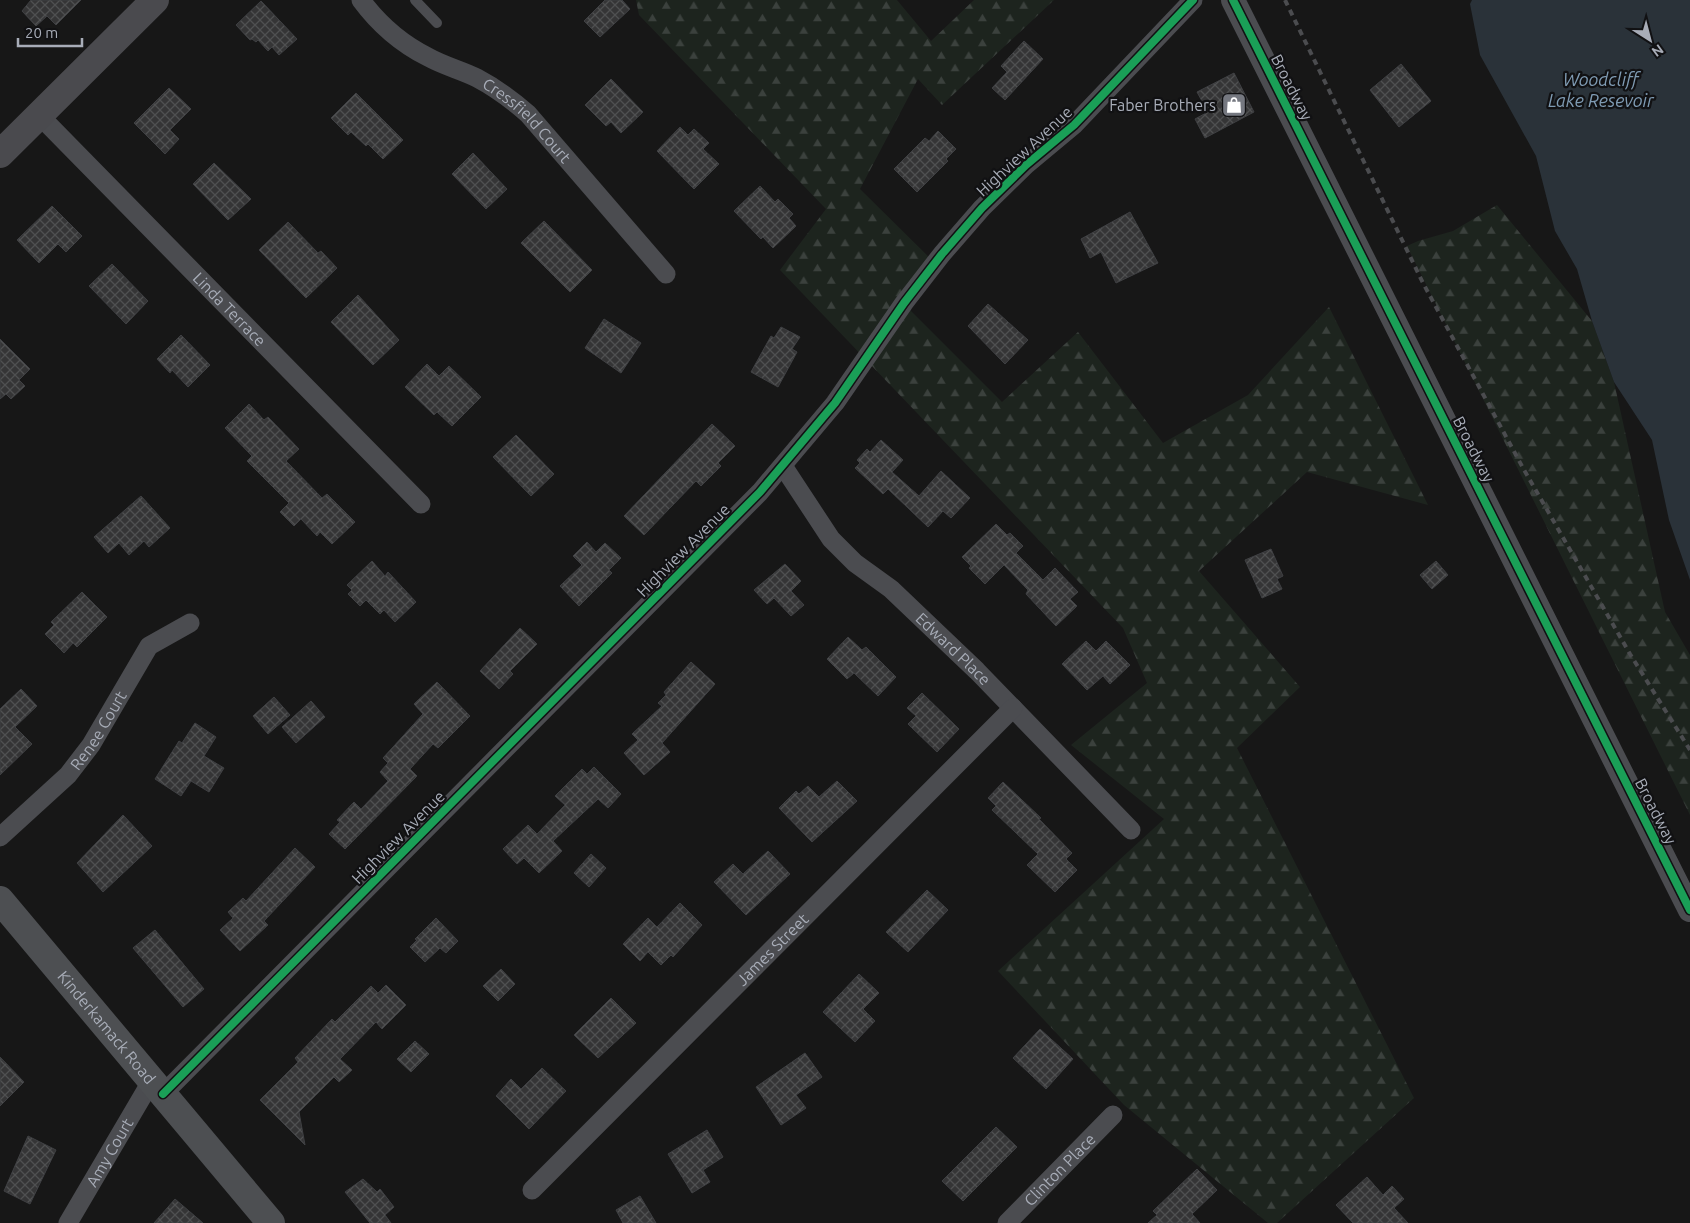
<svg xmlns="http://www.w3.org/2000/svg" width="1690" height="1223" font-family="Ubuntu,sans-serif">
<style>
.forest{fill:url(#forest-firs)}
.water{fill:#2a3239}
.building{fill:url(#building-cross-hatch);stroke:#3f4043}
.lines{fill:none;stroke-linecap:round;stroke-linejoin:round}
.service{stroke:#4b4c50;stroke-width:10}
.minor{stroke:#4b4c50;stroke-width:19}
.tertiary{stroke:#4b4c50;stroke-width:24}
.secondary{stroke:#4a4a4e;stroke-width:28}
.primary{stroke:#4d4f52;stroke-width:28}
.rail{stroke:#4b4c4f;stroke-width:4;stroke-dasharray:6 5;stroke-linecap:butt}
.cycleway-casing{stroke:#111113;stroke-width:11}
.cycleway{stroke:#1a9f57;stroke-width:8}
.labels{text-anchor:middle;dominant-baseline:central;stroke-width:4.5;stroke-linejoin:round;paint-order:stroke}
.street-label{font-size:16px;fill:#a8adb8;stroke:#111113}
.poi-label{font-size:16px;fill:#a8adb8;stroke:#111113;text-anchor:end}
.water-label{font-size:18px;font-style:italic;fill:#7f9bb3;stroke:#111113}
</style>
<defs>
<pattern id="forest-firs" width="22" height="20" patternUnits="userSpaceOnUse" patternTransform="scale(1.25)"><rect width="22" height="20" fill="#1d241e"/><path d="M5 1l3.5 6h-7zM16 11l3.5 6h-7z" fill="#3b413d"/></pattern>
<pattern id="building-cross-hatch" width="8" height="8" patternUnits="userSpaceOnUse" patternTransform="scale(1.25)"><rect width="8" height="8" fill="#353536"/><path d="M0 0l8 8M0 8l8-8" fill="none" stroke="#4f5051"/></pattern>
</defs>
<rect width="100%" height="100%" fill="#171717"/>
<g class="forest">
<path d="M636 0H897L931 41 974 0H1054L942 105 918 79 860 189 940 268 903 303 1002 402 1078 332 1163 443 1248 395 1329 307 1428 505 1307 472 1199 571 1300 687 1237 748 1414 1098 1277 1223H1268L1124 1105 998 971 1164 819 1071 745 1147 683 1123 628 780 270 826 209 639 15Z"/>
<path d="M1497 205 1592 321 1614 382 1665 612 1690 655V815L1407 246 1418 241 1453 231Z"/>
</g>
<path class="water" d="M1472 0H1690V580L1669 520 1652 440 1614 382 1592 321 1577 269 1555 231 1536 156 1480 55 1470 4Z"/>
<g class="building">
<path d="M31 0H81L56 25 47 16 36 26 22 11Z"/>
<path d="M605 0H622L630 9 600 37 584 21Z"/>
<path d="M261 1 297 39 279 55 272 47 268 51 258 40 256 42 252 39 250 40 236 25Z"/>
<path d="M1024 41 1043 59 1005 100 992 88 1007 72 1001 66Z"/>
<path d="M1401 64 1431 101 1399 127 1370 90Z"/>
<path d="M1234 73 1254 112 1205 138 1195 119 1208 112 1197 92Z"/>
<path d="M611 79 643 112 621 133 611 122 606 126 585 105Z"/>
<path d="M169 88 191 109 170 130 179 139 165 154 134 123Z"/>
<path d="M356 93 403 140 383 159 368 144 366 146 351 132 348 135 331 118Z"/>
<path d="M680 127 688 135 694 129 709 143 703 149 719 164 694 189 657 151Z"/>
<path d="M938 131 956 149 946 159 948 161 917 192 894 169 925 138 929 141Z"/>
<path d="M473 153 507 189 486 209 452 174Z"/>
<path d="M214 163 251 199 228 220 193 184Z"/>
<path d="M760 186 775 202 778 199 793 214 789 218 796 226 773 248 763 237 761 239 734 211Z"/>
<path d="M52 206 82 236 66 252 58 244 39 263 17 240Z"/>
<path d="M1130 212 1158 263 1116 283 1101 252 1090 258 1081 239Z"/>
<path d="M544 221 592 270 570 292 521 243Z"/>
<path d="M288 222 318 253 321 251 337 268 306 298 259 250Z"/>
<path d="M112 264 148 301 126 324 89 286Z"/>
<path d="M358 295 399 340 373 365 331 322Z"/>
<path d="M988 304 1028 340 1005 364 968 326Z"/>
<path d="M604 319 641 343 621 373 585 348Z"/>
<path d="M781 327 800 337 792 349 797 352 778 387 751 372 771 336 774 338Z"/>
<path d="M181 335 210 365 188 387 172 370 170 373 157 359Z"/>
<path d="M0 339 30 369 19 380 25 386 11 399 6 394 0 399Z"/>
<path d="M427 364 439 376 449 366 481 397 452 426 437 412 434 415 405 387Z"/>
<path d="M249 404 264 420 268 417 299 449 286 461 322 498 327 494 355 522 332 544 320 532 317 536 301 519 294 526 280 512 289 503 247 461 252 456 225 428Z"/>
<path d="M712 424 735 446 718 463 721 466 701 486 696 481 644 535 624 516Z"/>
<path d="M516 435 554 474 531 496 493 457Z"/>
<path d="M881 440 903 460 892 472 919 496 941 471 970 498 951 518 943 511 928 527 888 489 883 494 855 468 860 463 857 460 867 449 870 452Z"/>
<path d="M141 496 170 528 149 547 144 541 129 555 119 543 108 553 94 537Z"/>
<path d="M996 524 1007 535 1010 533 1023 546 1016 553 1043 580 1055 568 1078 592 1070 599 1077 606 1056 626 1026 594 1028 590 1004 565 985 584 969 568 971 566 962 557Z"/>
<path d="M587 542 596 552 605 543 621 558 609 570 612 573 579 606 560 586 582 565 573 556Z"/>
<path d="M1271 549 1283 576 1277 579 1282 589 1262 598 1245 560Z"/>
<path d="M372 561 385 576 388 572 416 602 395 622 384 610 380 614 366 600 360 606 348 594 352 590 347 585Z"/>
<path d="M1436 561 1448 575 1432 589 1420 575Z"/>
<path d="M785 564 801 581 791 591 804 605 791 616 774 598 767 604 754 590Z"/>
<path d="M82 592 107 617 77 647 73 643 64 653 45 634 54 625 51 622Z"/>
<path d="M520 628 537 644 510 671 513 674 499 689 480 671Z"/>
<path d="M848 637 862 650 866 647 896 677 878 696 854 673 847 679 827 659Z"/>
<path d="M1086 641 1096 651 1106 641 1130 665 1110 684 1103 676 1087 690 1062 664Z"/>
<path d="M691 662 715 684 662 743 670 752 644 775 624 753 638 740 632 734 662 706 658 703 666 695 664 692Z"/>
<path d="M437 682 470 716 438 748 433 744 410 769 417 776 345 849 329 834 340 822 337 820 354 802 361 809 388 781 380 772 388 763 383 758 423 714 414 704Z"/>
<path d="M21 689 37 706 15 727 32 744 0 775V709Z"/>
<path d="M922 693 959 729 937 752 908 724 916 716 907 708Z"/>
<path d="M274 697 290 715 268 734 253 716Z"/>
<path d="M311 701 325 717 296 743 282 727Z"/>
<path d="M195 723 216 737 204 756 224 768 209 792 191 781 181 796 155 779 179 741 182 743Z"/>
<path d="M594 767 621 794 608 808 598 799 553 841 562 851 539 873 524 858 517 864 503 849 528 825 537 834 565 805 555 796 582 769 587 774Z"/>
<path d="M837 781 857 801 812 842 779 808 796 791 799 794 808 786 819 797Z"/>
<path d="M1003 782 1041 818 1039 819 1072 853 1066 859 1077 870 1055 892 1027 865 1038 854 992 810 996 806 988 798Z"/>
<path d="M123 815 152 846 103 892 77 863Z"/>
<path d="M295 848 315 867 264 921 268 925 240 951 220 930 233 918 228 912 243 898 246 901Z"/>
<path d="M768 851 790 874 746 915 714 882 733 864 743 874Z"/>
<path d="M591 854 606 868 589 887 574 873Z"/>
<path d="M927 890 948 910 908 952 886 932Z"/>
<path d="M680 903 702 925 673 957 671 955 661 965 648 952 640 961 623 944 648 918 657 927Z"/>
<path d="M436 918 458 941 446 953 440 948 425 962 410 947 417 940 415 939Z"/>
<path d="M155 930 204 989 183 1007 133 948Z"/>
<path d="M501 969 515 984 498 1001 483 986Z"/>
<path d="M859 974 879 993 863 1009 875 1021 855 1042 823 1012Z"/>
<path d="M386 985 406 1005 382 1029 376 1022 340 1059 352 1070 339 1082 334 1077 299 1112 305 1145 260 1100 298 1062 295 1058 332 1019 335 1022 371 986 378 993Z"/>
<path d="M611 998 636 1023 598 1058 574 1035Z"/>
<path d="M1040 1029 1073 1059 1046 1089 1013 1058Z"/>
<path d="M415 1041 429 1054 411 1072 397 1059Z"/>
<path d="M805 1053 822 1077 796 1095 806 1108 781 1125 756 1087Z"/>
<path d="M0 1057 24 1082 0 1106Z"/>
<path d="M542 1068 566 1091 529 1129 496 1096 511 1079 521 1089Z"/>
<path d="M996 1127 1017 1147 963 1201 942 1181Z"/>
<path d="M707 1130 723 1157 703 1170 710 1182 692 1193 668 1154Z"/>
<path d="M28 1136 56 1150 30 1204 4 1191Z"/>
<path d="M1197 1169 1217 1190 1192 1214 1200 1223H1148L1157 1215 1153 1211Z"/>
<path d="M1367 1177 1383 1195 1392 1186 1404 1199 1394 1208 1408 1223H1353L1336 1205Z"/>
<path d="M363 1179 377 1192 380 1189 394 1207 385 1215 391 1223H370L345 1192Z"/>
<path d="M640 1196 656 1223H623L616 1210Z"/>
<path d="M175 1199 203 1223H154Z"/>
</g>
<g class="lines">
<path class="service" d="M415 0 437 23"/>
<g class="minor">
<path id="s1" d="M361 0C378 23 402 44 428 57 444 66 461 70 477 78 496 88 512 100 528 114L666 274"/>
<path id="s2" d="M39 115 421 504"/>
<path id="s3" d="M783 466 831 539 855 563 891 589 977 671 1131 830"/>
<path id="s4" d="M0 837 68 775 91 745 149 646 190 623"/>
<path d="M163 1094 760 492 835 403 904 303 942 254 982 208 1026 165 1074 125 1193 0"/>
<path id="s5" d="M532 1190 1013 708"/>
<path id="s6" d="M68 1223 152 1080"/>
<path id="s7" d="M1007 1223 1113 1115"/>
</g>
<path class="tertiary" d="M1233 0 1690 910"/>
<path class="secondary" d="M0 154 155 0"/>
<path class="primary" id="s8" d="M0 900 271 1223"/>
<path class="rail" d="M1285 0 1423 283 1523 468 1630 654 1690 750"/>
<defs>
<g id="cycleway">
<path d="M1233 0 1690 910"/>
<path d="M163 1094 760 492 835 403 904 303 942 254 982 208 1026 165 1074 125 1193 0"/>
</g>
</defs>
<use href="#cycleway" class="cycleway-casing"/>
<use href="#cycleway" class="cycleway"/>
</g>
<defs>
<symbol id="shop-square" viewBox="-11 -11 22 22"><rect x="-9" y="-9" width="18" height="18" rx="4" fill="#757880" stroke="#111113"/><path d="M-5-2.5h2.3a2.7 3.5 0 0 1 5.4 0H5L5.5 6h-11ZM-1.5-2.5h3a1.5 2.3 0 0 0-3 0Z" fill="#fff"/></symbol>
</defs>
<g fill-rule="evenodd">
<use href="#shop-square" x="1220" y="91" width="28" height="28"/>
</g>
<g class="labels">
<g class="street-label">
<text transform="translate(1292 87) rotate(63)">Broadway</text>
<text stroke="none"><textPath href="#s1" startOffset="208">Cressfield Court</textPath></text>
<text transform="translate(1024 151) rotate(-43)">Highview Avenue</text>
<text stroke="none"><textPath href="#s2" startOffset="272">Linda Terrace</textPath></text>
<text transform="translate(1474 449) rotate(63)">Broadway</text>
<text transform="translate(683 550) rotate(-45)">Highview Avenue</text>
<text stroke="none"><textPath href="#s3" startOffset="252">Edward Place</textPath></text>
<text stroke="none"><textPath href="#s4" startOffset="146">Renee Court</textPath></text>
<text transform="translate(1656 811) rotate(63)">Broadway</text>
<text transform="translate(398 837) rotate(-45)">Highview Avenue</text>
<text stroke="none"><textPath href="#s5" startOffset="340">James Street</textPath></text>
<text stroke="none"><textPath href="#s8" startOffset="166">Kinderkamack Road</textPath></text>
<text stroke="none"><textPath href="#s6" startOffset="82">Amy Court</textPath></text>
<text stroke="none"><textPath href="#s7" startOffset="75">Clinton Place</textPath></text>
</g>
<g class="poi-label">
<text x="1216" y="105">Faber Brothers</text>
</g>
<g class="water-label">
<text x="1601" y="79">Woodcliff<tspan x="1601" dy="21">Lake Resevoir</tspan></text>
</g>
</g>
<g transform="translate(1650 40) rotate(144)" stroke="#111113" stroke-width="4" paint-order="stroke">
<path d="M0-4L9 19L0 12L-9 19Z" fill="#a8adb8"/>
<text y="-8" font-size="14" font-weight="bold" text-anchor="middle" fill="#a8adb8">N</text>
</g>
<path d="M18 38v8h64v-8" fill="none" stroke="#a8adb8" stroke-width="2.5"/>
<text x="25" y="38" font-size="15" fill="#a8adb8" stroke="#111113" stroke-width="4" paint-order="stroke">20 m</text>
</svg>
